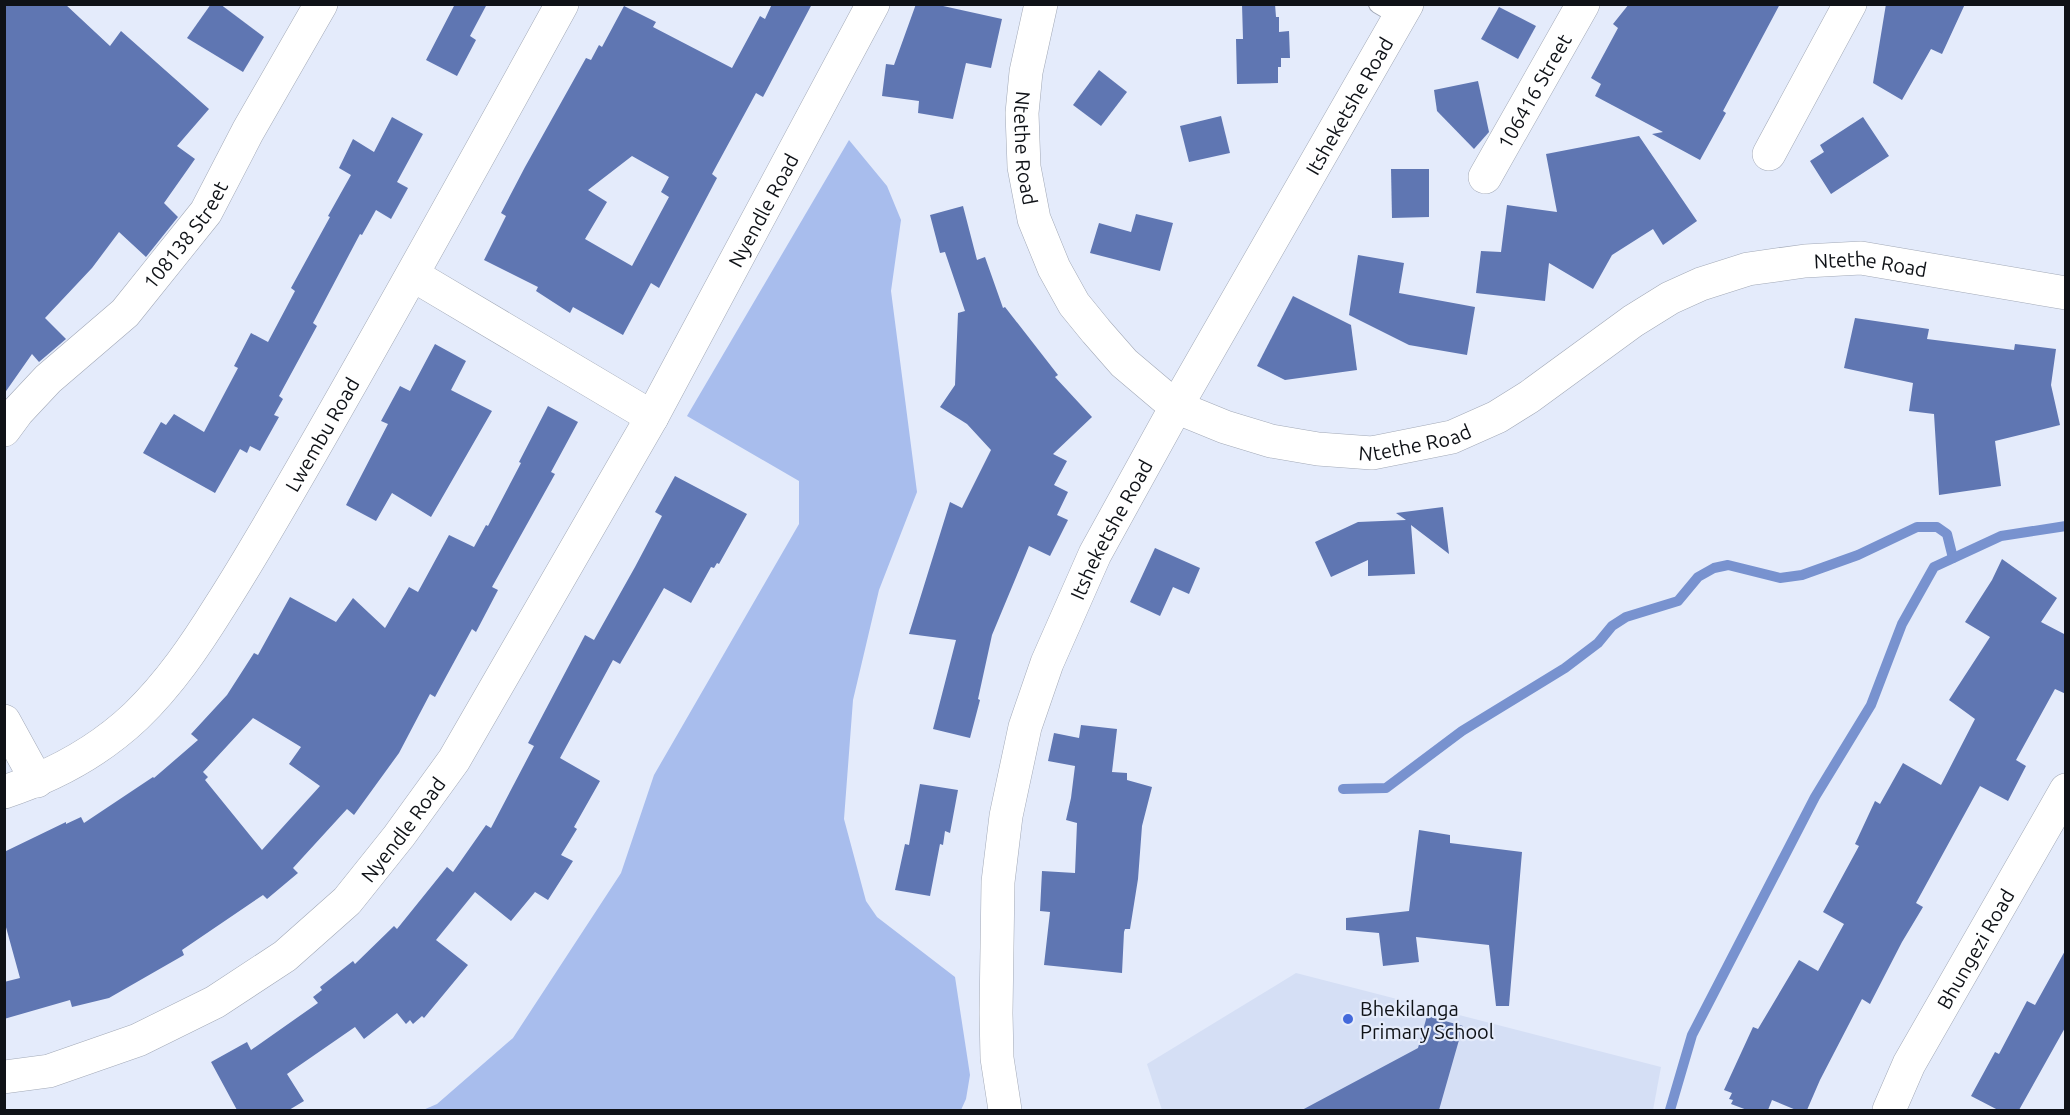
<svg xmlns="http://www.w3.org/2000/svg" width="2070" height="1115" font-family="Ubuntu,sans-serif">
<style>
.built{fill:#d5dff5}
.green{fill:#a8bded}
.lines{fill:none;stroke-linecap:round;stroke-linejoin:round}
.stream{stroke:#7892cf;stroke-width:10}
.building{fill:#5f76b2;fill-rule:evenodd}
.lane-casing{stroke:#a2a9b7;stroke-width:20}
.street-casing{stroke:#a2a9b7;stroke-width:34}
.lane{stroke:#fff;stroke-width:18}
.street{stroke:#fff;stroke-width:33}
.poi-dot{fill:#4369db;stroke:#e4ebfb;stroke-width:2}
.labels{text-anchor:middle;dominant-baseline:central;stroke-width:4.5;stroke-linejoin:round;paint-order:stroke}
.street-label{font-size:20px;fill:#0f1217;stroke:#e4ebfb}
.poi-label{font-size:20px;fill:#0f1217;stroke:#e4ebfb;text-anchor:start}
</style>
<rect width="100%" height="100%" fill="#e4ebfb"/>
<path class="built" d="M1296 973 1661 1067 1653 1110H1162L1147 1064Z"/>
<path class="green" d="M849 140 887 186 901 220 891 291 917 492 879 590 853 700 844 819 866 901 877 917 955 977 970 1075 966 1099 961 1110H423L437 1104 513 1038 621 873 654 775 799 524V481L687 416Z"/>
<g class="lines">
<g class="stream">
<path d="M1343 789 1386 788 1462 731 1565 668 1598 643 1612 626 1626 617 1678 601 1698 577 1714 568 1728 565 1780 578 1802 575 1858 555 1917 527H1937L1947 534 1953 558"/>
<path d="M1670 1110 1692 1035 1815 797 1871 705 1902 624 1934 567 2001 536 2066 526"/>
</g>
</g>
<g class="building">
<path d="M4 4H65L110 46 121 31 209 109 177 146 195 159 164 203 178 217 146 257 119 232 92 268 45 318 66 339 39 362 32 354 4 394Z"/>
<path d="M211 4H220L264 37 243 72 187 38Z"/>
<path d="M455 4H487L470 36 476 40 457 76 426 60Z"/>
<path d="M772 4H812L763 97 756 93 712 174 717 178 659 288 651 283 623 335 573 307 570 313 536 291 538 287 484 260 506 216 501 213 525 167 586 58 591 60 599 45 602 47 624 6 656 22 653 27 732 68 760 16 765 19ZM632 156 669 177 661 192 669 197 632 266 585 239 607 202 588 190Z"/>
<path d="M916 4H934L1002 19 991 68 966 63 953 119 918 113 919 101 882 96 886 64 894 65Z"/>
<path d="M1242 4H1275L1276 17H1279V32L1289 31 1290 58H1281V67H1278V83L1237 84 1236 39H1243Z"/>
<path d="M1629 4H1780L1723 111 1726 113 1700 160 1652 134 1663 132 1595 96 1601 84 1591 78 1618 28 1613 24Z"/>
<path d="M1886 4H1965L1942 54 1931 49 1902 100 1873 83Z"/>
<path d="M1499 7 1536 26 1518 59 1481 39Z"/>
<path d="M1099 70 1127 92 1101 126 1073 105Z"/>
<path d="M1478 81 1489 132 1474 149 1437 111 1434 90Z"/>
<path d="M1221 116 1230 153 1189 162 1180 126Z"/>
<path d="M392 117 423 134 397 182 408 188 391 219 376 210 362 235 360 234 313 323 317 326 279 396 283 399 274 415 279 417 260 451 250 446 247 453 240 449 215 493 143 453 161 422 166 425 174 414 204 432 238 368 234 366 251 333 268 342 295 291 291 288 330 217 328 216 351 175 339 168 353 139 374 152Z"/>
<path d="M1863 117 1889 156 1831 194 1810 161 1824 152 1820 145Z"/>
<path d="M1639 136 1697 221 1663 245 1653 229 1612 255 1593 289 1549 263 1545 301 1476 293 1481 251 1501 252 1507 205 1557 212 1546 154Z"/>
<path d="M1391 169H1429V217L1392 218Z"/>
<path d="M963 206 977 260 985 257 1003 308 1005 307 1058 375 1055 377 1092 417 1053 454 1067 461 1054 485 1068 492 1057 515 1068 520 1050 556 1029 546 992 635 978 699 980 700 970 738 933 729 956 640 909 634 950 502 962 508 991 450 967 424 940 407 955 385 958 313 965 311 945 252 940 253 930 215Z"/>
<path d="M1136 214 1173 223 1160 271 1090 253 1099 223 1131 232Z"/>
<path d="M1358 255 1404 263 1399 293 1475 307 1467 355 1409 345 1349 315Z"/>
<path d="M1293 296 1351 325 1357 370 1285 380 1257 366Z"/>
<path d="M1855 318 1929 329 1927 339 2014 350 2015 344 2056 349 2051 385 2060 425 1995 441 2001 486 1939 495 1934 414 1909 411 1913 383 1844 368Z"/>
<path d="M435 344 466 361 451 390 492 411 431 517 392 493 376 521 346 505 388 424 381 421 400 386 410 391Z"/>
<path d="M548 406 578 422 551 472 555 474 492 587 498 590 476 632 472 629 435 697 430 694 399 753 354 815 347 809 293 868 298 873 267 899 263 895 182 950 184 955 109 998 72 1007 70 1000 4 1019V982L20 978 4 920V852L66 822V824L81 817 84 823 153 777 154 778 198 740 191 734 227 695 254 653 258 655 290 597 336 622 353 598 385 628 409 587 418 592 449 535 474 547 486 525 488 526 521 463 519 462ZM253 718 301 747 289 764 320 786 262 850 205 780 208 777 203 772Z"/>
<path d="M675 476 747 514 719 564 717 563 714 568 711 567 691 603 664 588 620 664 613 660 560 758 600 781 574 827 577 829 561 855 573 861 548 900 535 892 511 921 475 892 436 940 468 965 424 1018 422 1016 413 1024 410 1020 406 1024 397 1013 364 1039 355 1027 287 1074 304 1101 289 1110H237L211 1062 247 1042 251 1050 318 1003 313 997 322 990 320 987 353 961 355 964 394 926 397 929 447 867 453 872 486 825 491 828 534 746 528 743 585 635 594 640 635 567 662 516 655 512Z"/>
<path d="M1443 507 1449 554 1411 525 1415 574 1368 576V560L1331 577 1315 542 1358 522 1406 520 1396 513Z"/>
<path d="M1155 548 1200 568 1189 594 1173 587 1160 616 1130 602Z"/>
<path d="M2002 559 2057 598 2041 622 2066 635V694L2055 689 2016 760 2026 766 2008 801 1980 786 1916 903 1923 907 1902 942 1870 1004 1862 999 1820 1080 1807 1110H1796L1772 1100 1768 1110H1747L1731 1104 1733 1100 1729 1099 1732 1093 1724 1090 1753 1027 1758 1029 1799 960 1818 971 1844 924 1823 912 1859 846 1855 844 1875 801 1880 804 1903 763 1941 785 1975 719 1949 700 1990 637 1965 622 1992 580Z"/>
<path d="M1081 725 1117 729 1112 772 1127 773V780L1152 787 1142 826 1138 879 1130 929H1125L1124 932 1122 973 1044 965 1050 912 1040 911 1042 871 1075 873 1077 823 1066 820 1071 798 1075 766 1048 761 1054 733 1079 738Z"/>
<path d="M920 784 958 790 950 833 945 831 943 845 940 844 930 896 895 890 905 844 909 845Z"/>
<path d="M1419 830 1450 835V843L1522 852 1509 1006H1496L1489 945 1416 937 1419 962 1383 966 1379 933 1346 930V918L1409 911Z"/>
<path d="M2066 949V1026L2019 1110H1998L1971 1096 1995 1052 1999 1054 2027 1001 2035 1005Z"/>
<path d="M1427 1016 1463 1026 1439 1110H1302L1418 1048Z"/>
</g>
<g class="lines">
<defs>
<path id="lane" d="M1378 4 1400 17"/>
<g id="street">
<path id="s1" d="M1041 4 1026 72 1022 113 1024 167 1034 219 1054 268 1074 304 1096 331 1124 363 1176 407 1225 427 1271 441 1318 449 1372 453 1452 437 1497 417 1529 397 1633 321 1670 298 1701 284 1748 269 1805 261 1861 258 2066 293"/>
<path d="M1769 154 1850 4"/>
<path id="s2" d="M1485 177 1583 4"/>
<path d="M413 275 652 417"/>
<path id="s3" d="M4 430 18 411 48 379 125 313 206 212 248 131 321 4"/>
<path d="M4 721 37 781"/>
<path id="s4" d="M4 792C53 776 99 751 136 716 170 683 195 646 220 606 252 556 281 505 311 453 396 305 479 155 562 4"/>
<path id="s5" d="M4 1077 49 1071 138 1040 215 1002 285 956 347 901 399 836 454 760 652 417 873 4"/>
<path id="s6" d="M1005 1110 997 1058 996 1013 998 882 1006 816 1025 727 1047 663 1095 554 1176 407 1407 4"/>
<path id="s7" d="M1889 1110 1909 1064 2066 790"/>
</g>
</defs>
<use href="#lane" class="lane-casing"/>
<use href="#street" class="street-casing"/>
<use href="#lane" class="lane"/>
<use href="#street" class="street"/>
</g>
<circle class="poi-dot" cx="1348" cy="1019" r="6"/>
<g class="labels">
<g class="street-label">
<text stroke="none"><textPath href="#s2" startOffset="99">106416 Street</textPath></text>
<text stroke="none"><textPath href="#s6" startOffset="1088">Itsheketshe Road</textPath></text>
<text stroke="none"><textPath href="#s1" startOffset="146">Ntethe Road</textPath></text>
<text stroke="none"><textPath href="#s5" startOffset="1200">Nyendle Road</textPath></text>
<text stroke="none"><textPath href="#s3" startOffset="268">108138 Street</textPath></text>
<text stroke="none"><textPath href="#s1" startOffset="1208">Ntethe Road</textPath></text>
<text stroke="none"><textPath href="#s4" startOffset="492">Lwembu Road</textPath></text>
<text stroke="none"><textPath href="#s1" startOffset="704">Ntethe Road</textPath></text>
<text stroke="none"><textPath href="#s6" startOffset="602">Itsheketshe Road</textPath></text>
<text stroke="none"><textPath href="#s5" startOffset="483">Nyendle Road</textPath></text>
<text stroke="none"><textPath href="#s7" startOffset="183">Bhungezi Road</textPath></text>
</g>
<g class="poi-label">
<text x="1360" y="1008">Bhekilanga<tspan x="1360" dy="23">Primary School</tspan></text>
</g>
</g>
<rect width="2070" height="1115" fill="none" stroke="#0f1217" stroke-width="12"/>
</svg>
